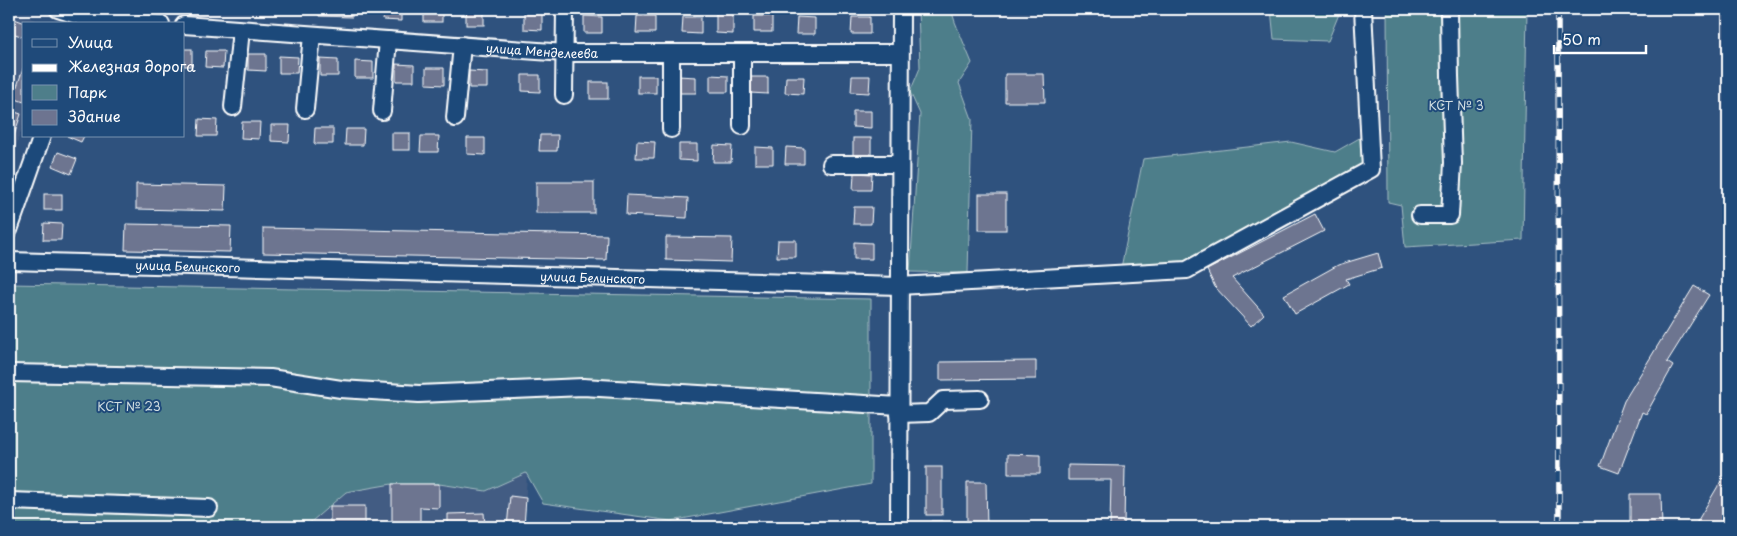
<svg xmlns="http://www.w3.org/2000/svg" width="1737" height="536" font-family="'Playpen Sans',sans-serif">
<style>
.built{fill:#425c83}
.green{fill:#4e7e8a;stroke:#a6bec4}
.building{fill:#6d7490;stroke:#fff}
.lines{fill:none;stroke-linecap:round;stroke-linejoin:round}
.minor-casing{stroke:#fff;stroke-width:20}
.minor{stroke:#1f4a7a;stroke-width:16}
.rail-casing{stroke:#fff;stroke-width:5.5}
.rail{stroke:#1f4a7a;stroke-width:4;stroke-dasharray:11;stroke-linecap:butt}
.labels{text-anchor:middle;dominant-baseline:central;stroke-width:4;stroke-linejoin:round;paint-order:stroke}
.street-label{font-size:12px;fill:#fff;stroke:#1f4a7a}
.park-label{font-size:12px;fill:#d3dfe2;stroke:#1f4a7a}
</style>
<rect width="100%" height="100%" fill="#2f527e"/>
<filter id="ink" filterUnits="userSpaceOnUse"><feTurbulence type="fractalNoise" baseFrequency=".02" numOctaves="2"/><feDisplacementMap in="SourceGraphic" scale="10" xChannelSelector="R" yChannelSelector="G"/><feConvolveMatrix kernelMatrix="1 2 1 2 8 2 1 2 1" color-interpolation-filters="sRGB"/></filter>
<g filter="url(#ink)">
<g class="built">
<path d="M9 11 48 24H24V123L9 166Z"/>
<path d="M527 473 524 527H305L346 492 392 484H439L486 491Z"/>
</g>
<g class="green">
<path d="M918 9H951L955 22 972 63 959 83 972 119 968 273 910 272 920 114 910 92 920 68Z"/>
<path d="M1271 9H1329L1339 14 1328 41 1274 39Z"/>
<path d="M1387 9H1527L1523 240 1405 247 1401 205 1388 202Z"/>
<path d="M1363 136 1366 166 1183 264 1121 268 1143 159 1291 142 1335 152Z"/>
<path d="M9 284 871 299V484L671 521 543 503 526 473 486 491 439 484H392L346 492 305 527H9Z"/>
</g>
<g class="building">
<rect x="272" y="9" width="18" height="3"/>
<path d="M319 9H352V17L319 16Z"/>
<path d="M383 9H401V21L383 20Z"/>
<rect x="424" y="9" width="18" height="13"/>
<rect x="466" y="9" width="18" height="16"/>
<path d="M716 9H733V34L716 33Z"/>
<path d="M524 13H542V30L524 29Z"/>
<path d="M584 16 602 17V33H584Z"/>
<path d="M637 16H655V33H636Z"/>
<rect x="754" y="16" width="18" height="16"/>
<path d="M9 17 28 24H24V37L9 32Z"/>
<path d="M683 17H701V34L682 33Z"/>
<path d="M797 17 815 18V34H796Z"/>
<path d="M852 17H870V34H851Z"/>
<path d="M9 49 14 51 9 68Z"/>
<rect x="184" y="49" width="8" height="17"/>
<path d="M206 51H224L223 68 205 67Z"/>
<path d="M248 54H266V71L248 70Z"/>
<path d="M279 56 298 57 297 73H279Z"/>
<path d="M320 59 338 60V76H320Z"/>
<path d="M355 61 373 62V78H355Z"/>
<path d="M396 64 414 65V81H396Z"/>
<path d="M24 66V102L13 98Z"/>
<path d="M426 68H444V85L426 84Z"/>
<path d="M469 71 487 72V88H469Z"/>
<path d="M1005 74H1044L1045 102H1005Z"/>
<path d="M522 75H540V92L522 91Z"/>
<path d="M710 75 728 76V92H710Z"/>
<rect x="638" y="76" width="18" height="17"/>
<path d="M678 76 696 77V93H678Z"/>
<path d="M852 76H870L869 93 851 92Z"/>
<path d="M750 77H768V94L750 93Z"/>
<path d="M786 77H804L803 94 785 93Z"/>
<rect x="590" y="82" width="18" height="17"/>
<path d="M9 110 21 114 9 151Z"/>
<path d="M853 111H871V128L853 127Z"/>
<path d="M199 119 217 120 216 136H198Z"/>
<path d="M242 122H260L259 139 241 138Z"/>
<path d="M271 125H290L289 142 271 141Z"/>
<path d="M315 128H333V144H314Z"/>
<path d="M346 129H364L363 145H345Z"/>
<rect x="392" y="133" width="18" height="17"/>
<path d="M540 135H558L557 151H539Z"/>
<path d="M67 136H84L81 142Z"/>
<path d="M421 136H439L438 152H420Z"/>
<path d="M467 138H485V155L467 154Z"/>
<rect x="853" y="138" width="18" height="17"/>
<path d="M637 141 655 142 654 158H636Z"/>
<path d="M679 144H697V161L679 160Z"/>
<path d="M714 145 732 146 731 162H713Z"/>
<path d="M755 147 773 148V164H755Z"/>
<path d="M786 147 804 148V164H785Z"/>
<path d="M58 152 77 159 71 174 52 166Z"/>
<path d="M854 173 872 174 871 190H853Z"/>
<rect x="536" y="182" width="58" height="31"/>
<path d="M136 184 226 186 225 211 136 209Z"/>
<rect x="44" y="194" width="18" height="16"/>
<rect x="979" y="194" width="27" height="36"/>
<path d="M627 195 688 198 687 218 626 215Z"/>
<path d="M854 207H872L871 224H853Z"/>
<path d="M1315 214 1324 231 1232 278 1264 314 1251 326 1215 287 1207 270Z"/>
<path d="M44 223 62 224 61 240H43Z"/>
<path d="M126 224 231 226 230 252 125 250Z"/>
<path d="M263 228 607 235 606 260 263 253Z"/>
<path d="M666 237 732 238 731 262 666 260Z"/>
<path d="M778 240H796V257H777Z"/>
<path d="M854 242 872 243V259H854Z"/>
<path d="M1378 253 1382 268 1346 279 1349 284 1295 314 1284 295 1338 265Z"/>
<path d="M1694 286 1709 295 1667 362 1673 366 1646 414 1642 412 1619 473 1600 466 1624 401Z"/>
<path d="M1036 361V379L940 380V362Z"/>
<path d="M1008 454 1040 455V474H1008Z"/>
<path d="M1068 465 1125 466 1124 527H1110L1111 480H1068Z"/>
<rect x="926" y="467" width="16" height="48"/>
<path d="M1728 469V527H1694Z"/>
<path d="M967 482H986L987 527H967Z"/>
<path d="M392 484H439V508L420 507V527H392Z"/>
<path d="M1630 494H1661L1662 527H1630Z"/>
<path d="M510 496 526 498 524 527H507Z"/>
<rect x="330" y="506" width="35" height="21"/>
<path d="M484 513 485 527H448V514Z"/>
<path d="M931 521H943L944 527H932Z"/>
</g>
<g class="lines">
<defs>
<g id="minor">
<path d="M58 9 85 18 161 24"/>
<path id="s1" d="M184 25 565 53H900"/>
<path d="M671 53V129"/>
<path d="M742 53V126"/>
<path d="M564 95 565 9"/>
<path d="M233 107 241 30"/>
<path d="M305 109 312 35"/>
<path d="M382 111 388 40"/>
<path d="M455 118 462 45"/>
<path d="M831 164H899"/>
<path d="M1420 215H1450L1453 163 1450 76 1449 9"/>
<path d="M9 230 42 136"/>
<path id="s2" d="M9 261 899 286 1187 270 1371 169 1363 9"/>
<path d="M9 373 270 378 341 389 419 394 583 387 899 406"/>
<path d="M899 414 929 413 943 400 980 399"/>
<path d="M9 501 209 508"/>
<path d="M899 527 901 9"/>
</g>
</defs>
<use href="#minor" class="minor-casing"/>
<use href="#minor" class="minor"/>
<defs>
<path id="rail" d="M1558 9 1559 527"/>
</defs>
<use href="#rail" class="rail-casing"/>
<use href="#rail" class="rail"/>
</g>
</g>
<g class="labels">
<g class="street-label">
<text stroke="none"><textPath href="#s1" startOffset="359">улица Менделеева</textPath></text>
<text stroke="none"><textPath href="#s2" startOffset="179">улица Белинского</textPath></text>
<text stroke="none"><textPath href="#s2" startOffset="584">улица Белинского</textPath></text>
</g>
<g class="park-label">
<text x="1456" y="105">КСТ № 3</text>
<text x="129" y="406">КСТ № 23</text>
</g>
</g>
<rect width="1737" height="536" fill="none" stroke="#1f4a7a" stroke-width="30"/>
<rect x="15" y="15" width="1707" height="506" fill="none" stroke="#fff" stroke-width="2" filter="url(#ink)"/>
<rect x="22" y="22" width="162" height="115" fill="#1f4a7a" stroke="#7992af"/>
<rect x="32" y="39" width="25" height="8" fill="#1f4a7a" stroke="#7992af"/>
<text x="68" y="48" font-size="15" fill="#ffffff">Улица</text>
<rect x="32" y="64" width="25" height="8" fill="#ffffff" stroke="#7992af"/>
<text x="68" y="72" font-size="15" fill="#ffffff">Железная дорога</text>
<rect x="32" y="85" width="25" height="15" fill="#4e7e8a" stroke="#7992af"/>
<text x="68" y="98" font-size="15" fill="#ffffff">Парк</text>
<rect x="32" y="110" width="25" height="15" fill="#6d7490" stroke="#7992af"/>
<text x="68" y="122" font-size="15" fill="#ffffff">Здание</text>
<path d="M1554 45v8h92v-8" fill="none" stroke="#ffffff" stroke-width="2.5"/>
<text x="1562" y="45" font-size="15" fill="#ffffff" stroke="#1f4a7a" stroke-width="4" paint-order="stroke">50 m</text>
</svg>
